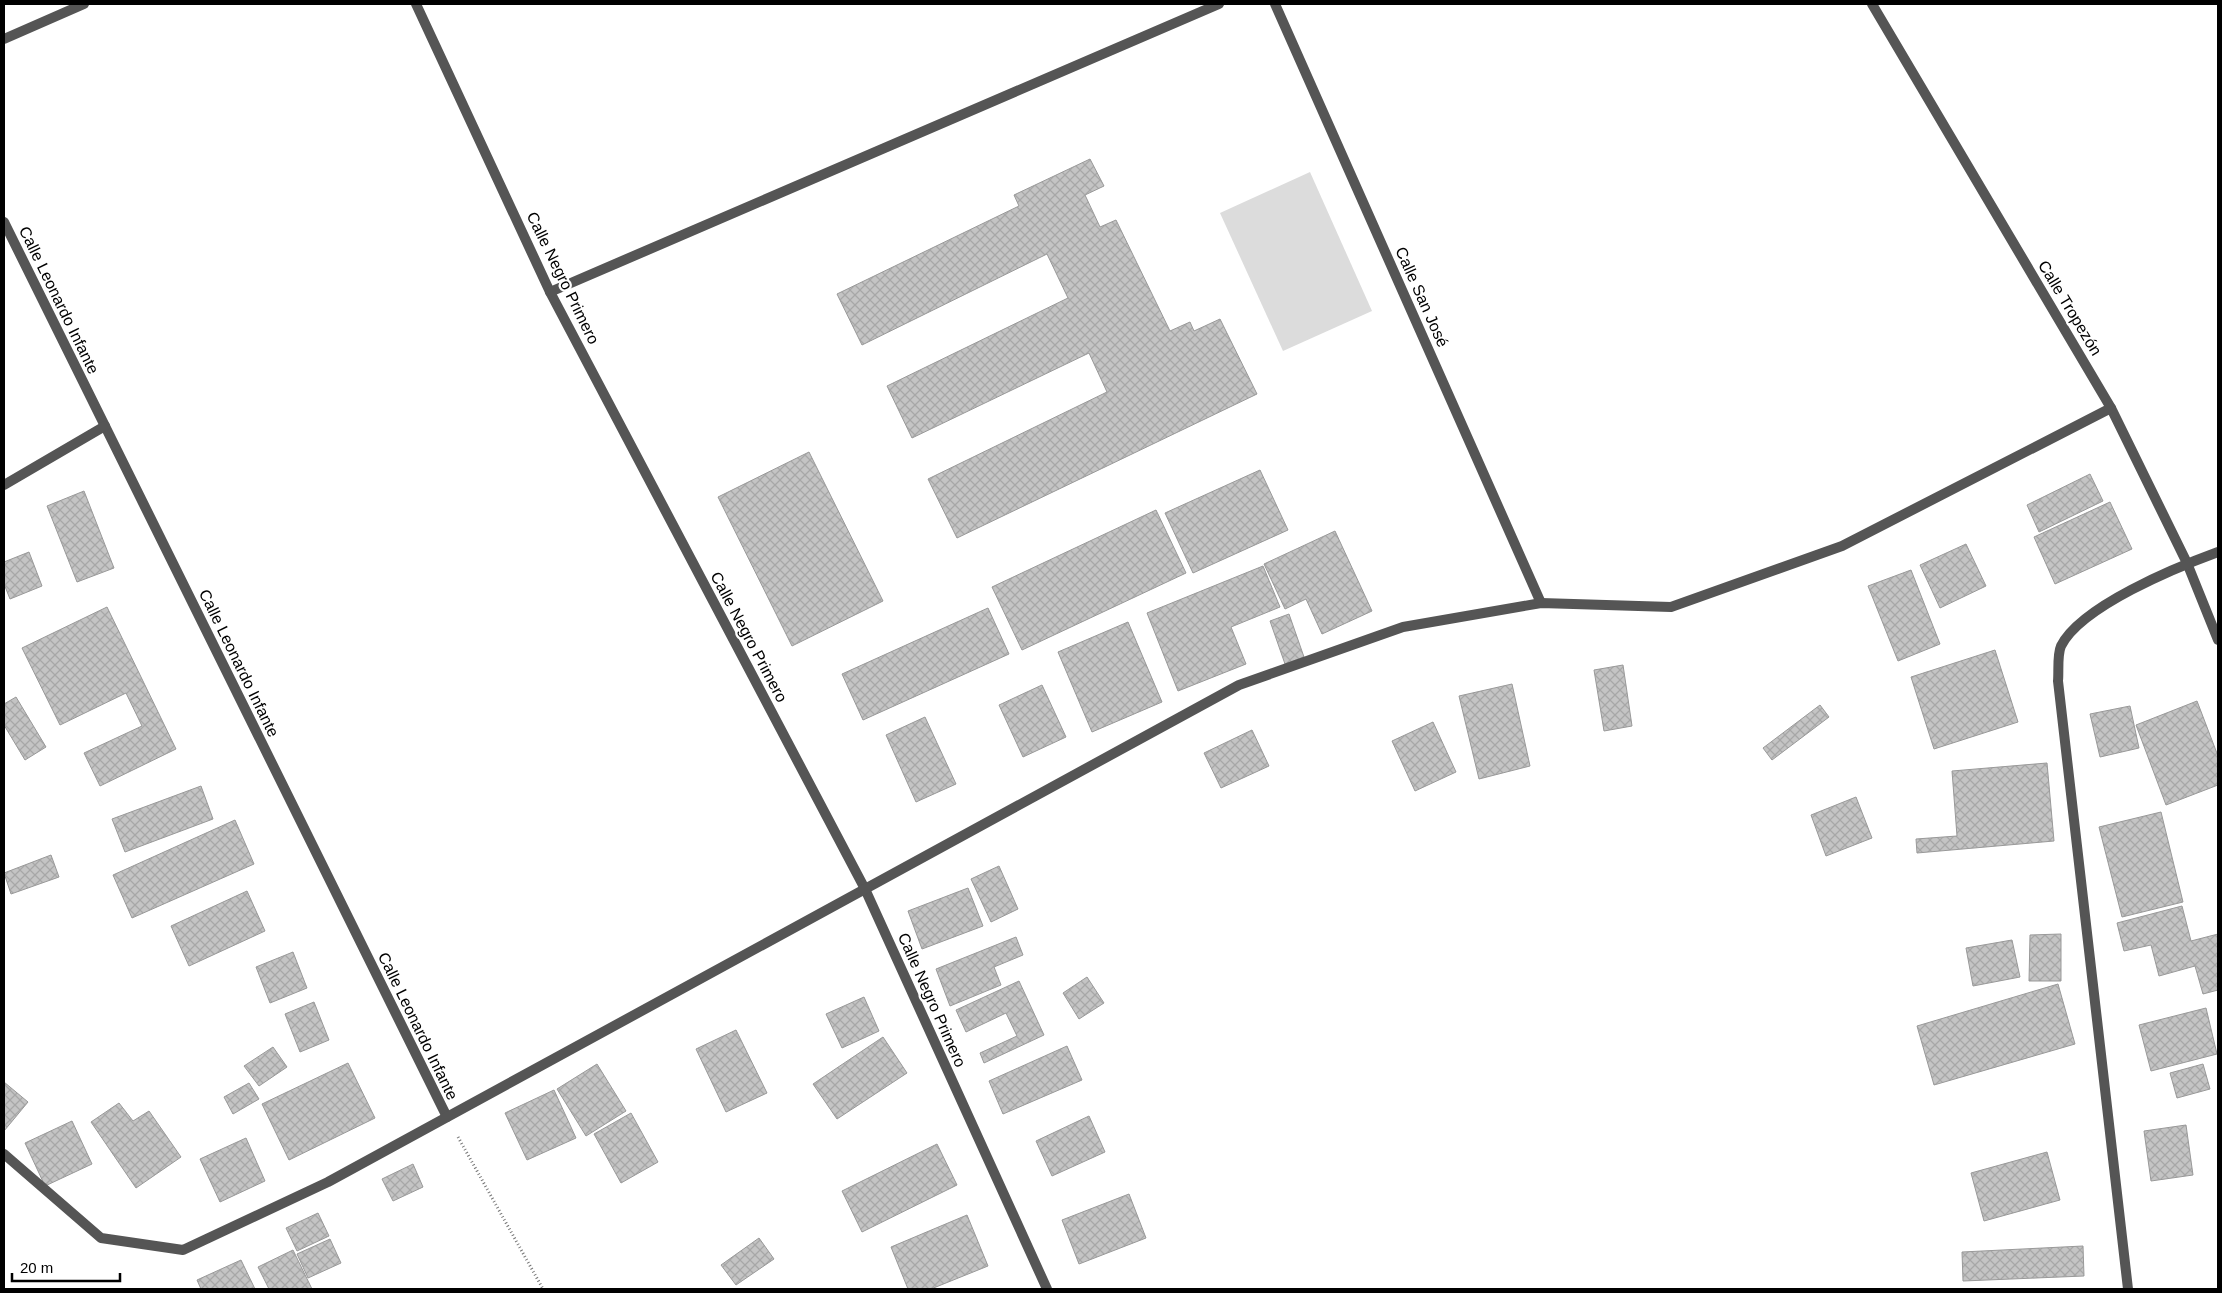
<svg xmlns="http://www.w3.org/2000/svg" width="2222" height="1293" font-family="Arial,sans-serif">
<style>
.garden{fill:#dcdcdc}
.building{fill:url(#building-cross-hatch);stroke:#999}
.lines{fill:none;stroke-linecap:round;stroke-linejoin:round}
.path{stroke:#777;stroke-width:3;stroke-dasharray:1 2.5;stroke-linecap:butt}
.street{stroke:#555;stroke-width:10}
.labels{text-anchor:middle;dominant-baseline:central;stroke-width:4.5;stroke-linejoin:round;paint-order:stroke}
.street-label{font-size:16px;fill:#000;stroke:#fff}
</style>
<defs>
<pattern id="building-cross-hatch" width="8" height="8" patternUnits="userSpaceOnUse" patternTransform="scale(1.25)"><rect width="8" height="8" fill="#c4c4c4"/><path d="M0 0l8 8M0 8l8-8" fill="none" stroke="#a7a7a7"/></pattern>
</defs>
<rect width="100%" height="100%" fill="#fff"/>
<path class="garden" d="M1310 172 1372 311 1283 351 1220 213Z"/>
<g class="building">
<path d="M1090 159 1104 186 1085 195 1100 227 1116 220 1170 331 1190 322 1194 331 1220 319 1257 394 957 538 928 479 1107 392 1089 353 912 438 887 386 1068 298 1047 254 862 345 837 294 1019 206 1014 195Z"/>
<path d="M809 452 883 601 792 646 718 497Z"/>
<path d="M1260 470 1288 530 1193 573 1165 513Z"/>
<path d="M2090 474 2103 501 2039 532 2027 505Z"/>
<path d="M84 491 114 568 77 582 47 506Z"/>
<path d="M2110 502 2132 549 2055 584 2034 537Z"/>
<path d="M1156 510 1186 573 1022 650 992 587Z"/>
<path d="M1335 531 1372 611 1322 634 1306 599 1285 609 1264 564Z"/>
<path d="M1966 544 1986 586 1940 608 1920 565Z"/>
<path d="M29 552 42 586 10 599 4 584V562Z"/>
<path d="M1263 566 1280 607 1231 627 1246 664 1178 691 1147 613Z"/>
<path d="M1911 570 1940 644 1898 661 1868 586Z"/>
<path d="M107 607 176 749 100 786 84 753 142 726 126 693 60 725 22 648Z"/>
<path d="M988 608 1009 654 863 720 842 674Z"/>
<path d="M1289 614 1304 657 1285 664 1270 621Z"/>
<path d="M1128 622 1162 702 1092 732 1058 652Z"/>
<path d="M1995 650 2018 722 1934 749 1911 677Z"/>
<path d="M1623 665 1632 726 1604 731 1594 670Z"/>
<path d="M1512 684 1530 766 1479 779 1459 696Z"/>
<path d="M1042 685 1066 737 1023 757 999 705Z"/>
<path d="M16 697 46 747 25 760 4 725V704Z"/>
<path d="M2197 701 2218 756V785L2166 805 2136 725Z"/>
<path d="M1820 705 1829 717 1772 760 1763 748Z"/>
<path d="M2130 706 2139 748 2100 757 2090 714Z"/>
<path d="M925 717 956 784 916 802 886 735Z"/>
<path d="M1433 722 1456 772 1415 791 1392 741Z"/>
<path d="M1252 730 1269 766 1221 788 1204 753Z"/>
<path d="M2047 763 2054 841 1917 853 1916 839 1957 836 1952 771Z"/>
<path d="M201 786 213 819 125 852 112 819Z"/>
<path d="M1856 797 1872 838 1826 856 1811 815Z"/>
<path d="M2161 812 2183 902 2122 917 2099 827Z"/>
<path d="M235 820 254 864 132 918 113 875Z"/>
<path d="M51 855 59 877 11 894 4 873Z"/>
<path d="M999 866 1018 909 991 922 971 879Z"/>
<path d="M968 888 983 926 922 949 908 911Z"/>
<path d="M247 891 265 931 189 966 171 926Z"/>
<path d="M2182 906 2191 941 2218 934V990L2203 994 2195 966 2159 976 2151 945 2124 951 2117 923Z"/>
<path d="M2061 934V981H2029L2030 935Z"/>
<path d="M1016 937 1023 955 994 967 1001 985 950 1006 936 969Z"/>
<path d="M2012 940 2020 977 1973 986 1966 948Z"/>
<path d="M293 952 307 988 270 1003 256 967Z"/>
<path d="M1087 977 1104 1003 1079 1019 1063 993Z"/>
<path d="M1019 981 1044 1035 984 1063 980 1053 1017 1036 1006 1013 966 1032 956 1010Z"/>
<path d="M2058 984 2075 1044 1934 1085 1917 1026Z"/>
<path d="M864 997 879 1031 842 1048 826 1014Z"/>
<path d="M314 1002 329 1040 300 1052 285 1014Z"/>
<path d="M2206 1008 2217 1054 2151 1071 2139 1025Z"/>
<path d="M736 1030 767 1093 726 1112 696 1049Z"/>
<path d="M883 1037 907 1073 837 1119 813 1084Z"/>
<path d="M1067 1046 1082 1080 1003 1114 989 1081Z"/>
<path d="M273 1047 287 1067 259 1086 244 1066Z"/>
<path d="M348 1063 375 1118 289 1160 262 1104Z"/>
<path d="M597 1064 626 1111 586 1136 557 1089Z"/>
<path d="M2203 1064 2210 1089 2177 1098 2170 1073Z"/>
<path d="M4 1082 28 1102 4 1131Z"/>
<path d="M249 1083 259 1099 233 1114 224 1097Z"/>
<path d="M554 1090 576 1138 527 1160 505 1113Z"/>
<path d="M119 1103 133 1121 149 1111 181 1157 136 1188 91 1122Z"/>
<path d="M631 1113 658 1162 621 1183 594 1134Z"/>
<path d="M1089 1116 1105 1152 1052 1176 1036 1141Z"/>
<path d="M72 1121 92 1164 45 1186 25 1143Z"/>
<path d="M2186 1125 2193 1175 2151 1181 2144 1131Z"/>
<path d="M246 1138 265 1181 220 1202 200 1159Z"/>
<path d="M937 1144 957 1185 862 1232 842 1191Z"/>
<path d="M2047 1152 2060 1200 1984 1221 1971 1173Z"/>
<path d="M413 1164 423 1187 393 1201 382 1179Z"/>
<path d="M1129 1194 1146 1238 1079 1264 1062 1220Z"/>
<path d="M318 1213 329 1236 297 1251 286 1228Z"/>
<path d="M967 1215 988 1266 931 1289H908L891 1247Z"/>
<path d="M759 1238 774 1259 736 1285 721 1265Z"/>
<path d="M330 1239 341 1263 308 1278 297 1254Z"/>
<path d="M2083 1246 2084 1276 1963 1281 1962 1252Z"/>
<path d="M293 1250 312 1289H269L258 1267Z"/>
<path d="M241 1260 255 1289H201L197 1280Z"/>
</g>
<g class="lines">
<path class="path" d="M458 1137 543 1289"/>
<g class="street">
<path d="M416 4 550 292 865 889 1047 1289"/>
<path d="M1275 4 1541 603"/>
<path d="M1872 4 2111 408 2187 563 2218 640"/>
<path d="M4 39 84 4"/>
<path d="M4 222 447 1117"/>
<path d="M550 292 1219 4"/>
<path d="M4 485 105 426"/>
<path d="M4 1154 101 1238 183 1250 328 1182 1239 685 1403 627 1541 603 1671 607 1842 546 2111 408"/>
<path d="M2128 1289 2058 681C2059 671 2057 655 2061 646 2081 606 2177 567 2218 552"/>
</g>
</g>
<g class="labels">
<g class="street-label">
<text transform="translate(563 278) rotate(64)">Calle Negro Primero</text>
<text transform="translate(1422 297) rotate(66)">Calle San José</text>
<text transform="translate(59 300) rotate(64)">Calle Leonardo Infante</text>
<text transform="translate(2070 308) rotate(59)">Calle Tropezón</text>
<text transform="translate(749 637) rotate(62)">Calle Negro Primero</text>
<text transform="translate(239 663) rotate(64)">Calle Leonardo Infante</text>
<text transform="translate(932 1000) rotate(66)">Calle Negro Primero</text>
<text transform="translate(418 1026) rotate(64)">Calle Leonardo Infante</text>
</g>
</g>
<rect width="2222" height="1293" fill="none" stroke="#000000" stroke-width="10"/>
<path d="M12 1273v8h108v-8" fill="none" stroke="#000000" stroke-width="2.5"/>
<text x="20" y="1273" font-size="15" fill="#000000" stroke="#ffffff" stroke-width="4" paint-order="stroke">20 m</text>
</svg>
